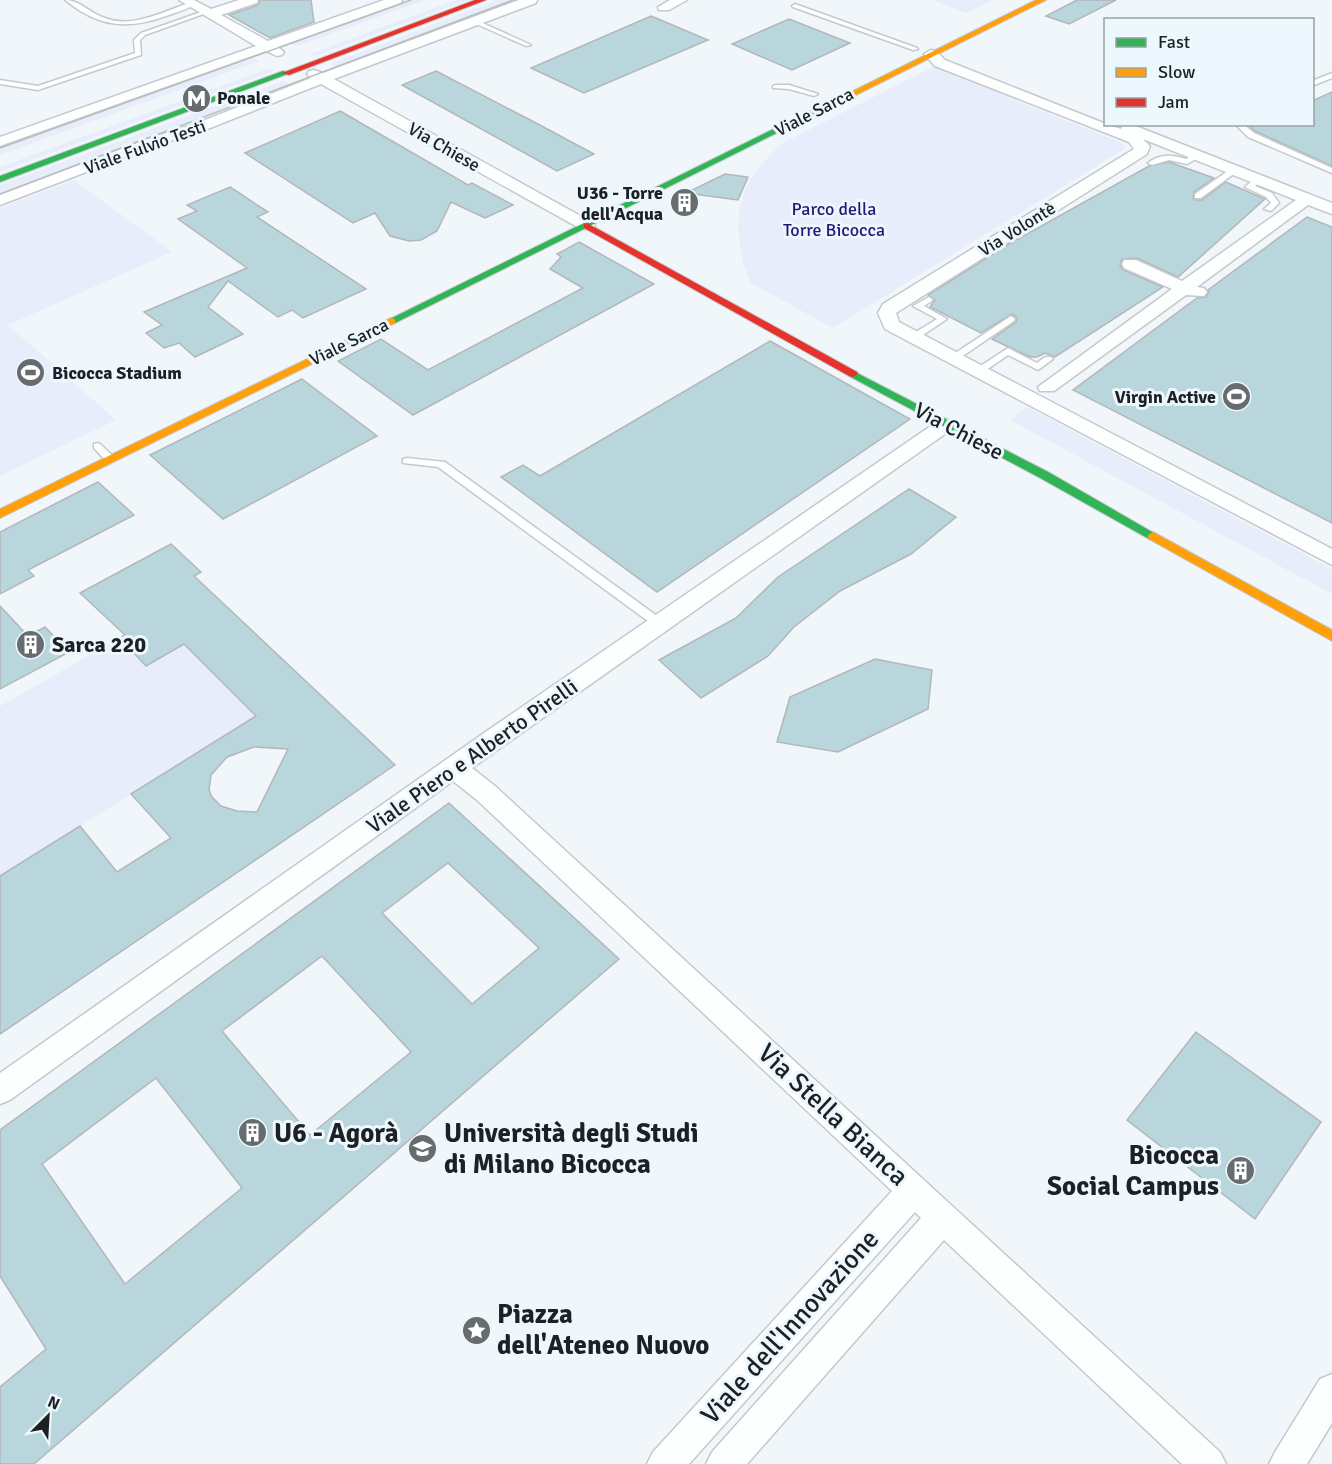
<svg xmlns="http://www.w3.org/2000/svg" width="1332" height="1464" font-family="Signika,sans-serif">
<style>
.green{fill:#e8edfb}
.building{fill:#bad6dd;stroke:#b2b7b9;stroke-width:1.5;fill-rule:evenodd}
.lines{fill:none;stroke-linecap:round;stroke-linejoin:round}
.lane-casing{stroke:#c4c9cc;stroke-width:3}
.street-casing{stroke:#c4c9cc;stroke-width:3}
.fast-casing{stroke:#c4c9cc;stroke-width:2}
.slow-casing{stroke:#c4c9cc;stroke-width:2}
.jam-casing{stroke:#c4c9cc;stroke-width:2}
.lane{fill:#fdfefe;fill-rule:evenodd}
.street{fill:#fdfefe;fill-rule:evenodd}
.fast{fill:#30b455;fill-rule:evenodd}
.slow{fill:#ff9f0a;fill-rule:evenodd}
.jam{fill:#e5322d;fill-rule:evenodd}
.tram{stroke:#bbbdbe;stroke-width:1.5}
.labels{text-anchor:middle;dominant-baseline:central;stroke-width:6;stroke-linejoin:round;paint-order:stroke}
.far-poi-label{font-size:18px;font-weight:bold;fill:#1d2123;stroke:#ecf7fe;text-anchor:start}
.far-street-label{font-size:18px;fill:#1d2123;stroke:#ecf7fe}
.far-park-label{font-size:18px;fill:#251877;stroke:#ecf7fe}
.street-label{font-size:22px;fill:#1d2123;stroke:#ecf7fe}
.poi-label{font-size:22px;font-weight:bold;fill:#1d2123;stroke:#ecf7fe;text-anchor:start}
.near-street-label{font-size:27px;fill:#1d2123;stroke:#ecf7fe}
.near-poi-label{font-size:27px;font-weight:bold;fill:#1d2123;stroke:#ecf7fe;text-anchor:start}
</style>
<rect width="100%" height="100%" fill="#f0f6fa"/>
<g class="green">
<path d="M403 0H426L297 46 287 41Z"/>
<path d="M456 0H468L315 56 310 54Z"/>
<path d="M497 0H517L336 68 329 64Z"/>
<path d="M932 0H993L966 13Z"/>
<path d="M251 56 259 61 0 155V146Z"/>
<path d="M933 67 1122 143 1126 148 833 328 751 283 743 264 738 227 740 206 746 187 757 169 781 144Z"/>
<path d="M270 68 274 71 0 172V167Z"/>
<path d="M283 81 292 86 0 196V185Z"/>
<path d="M74 180 172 252 8 325 116 420 0 476V208Z"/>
<path d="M1027 407 1332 569V594L1010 420Z"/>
<path d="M120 638 146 666 184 644 256 716 0 876V706Z"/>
</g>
<g class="building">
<path d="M260 0H311L314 22 270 38 229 15 258 5Z"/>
<path d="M1077 0H1116L1069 24 1046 16Z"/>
<path d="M651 16 708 40 584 93 531 68Z"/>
<path d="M789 19 850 43 792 70 732 44Z"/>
<path d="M436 71 536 123 594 154 557 171 402 85Z"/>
<path d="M1332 92V166L1255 131 1247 124H1312V101Z"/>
<path d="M340 111 468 185 472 183 513 205 485 218 451 202 437 231 421 240 409 241 390 236 375 213 353 223 245 153Z"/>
<path d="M1169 162 1214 178 1194 192 1193 198 1195 200H1202L1226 182 1265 199 1178 277 1137 258 1122 259 1120 265 1123 270 1163 287 1055 357 1045 353 1037 357H1030L992 339 1016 322 1017 318 1012 314 981 333 930 307 935 300 928 295 1009 244 1149 166Z"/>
<path d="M725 174 748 177 738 200 686 193Z"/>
<path d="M230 187 268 212 257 217 366 289 303 318 292 310 278 317 228 281 208 307 243 334 195 357 179 343 164 348 146 333 162 325 144 312 247 268 178 219 197 211 187 205Z"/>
<path d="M1307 217 1332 227V523L1073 390 1197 298 1206 297 1209 292 1208 290Z"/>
<path d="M579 242 654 284 413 415 338 361 381 339 428 370 583 288 550 269 561 257 557 254Z"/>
<path d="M770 341 910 419 657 592 501 477 523 465 540 476Z"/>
<path d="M302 379 377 436 223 519 150 455Z"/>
<path d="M98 482 134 515 28 570 34 576 0 594V532Z"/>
<path d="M909 489 956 517 911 554 840 591 794 627 768 656 701 698 659 660 736 618 778 577Z"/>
<path d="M171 544 201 572 194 576 395 765 0 1034V876L80 826 117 872 171 838 131 794 256 716 184 644 146 666 120 638 125 635 80 593ZM254 747 288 749 257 812 237 811 221 806 212 797 209 790 211 775 227 757Z"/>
<path d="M0 606 28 636 45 627 69 652 0 689Z"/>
<path d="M875 659 932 670 928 709 838 752 777 742 790 697Z"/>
<path d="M449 803 619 959 34 1464H0V1387L46 1349 0 1276V1130ZM448 863 539 948 472 1004 382 913ZM322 956 411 1052 310 1135 222 1031ZM156 1078 242 1188 125 1284 42 1164Z"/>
<path d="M1196 1032 1321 1122 1255 1219 1127 1120Z"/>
</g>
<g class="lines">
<defs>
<g id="lane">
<path d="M65 0C79 0 89 12 102 17 133 30 163 11 192 2L195 4C188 9 178 12 169 15 128 30 100 28 65 0Z"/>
<path d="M795 4 917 48 918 49 913 50 793 7 792 6Z"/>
<path d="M204 11 209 12 145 35 140 40 141 55 38 90 0 84V80L38 86 135 53 134 40 141 33Z"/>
<path d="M472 20H476L531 45 526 46 472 22Z"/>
<path d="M1332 73V78L1312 86V81Z"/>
<path d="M775 85H789L818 94 814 96 789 89 773 88V86Z"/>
<path d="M1235 124H1243L1254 133 1332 168V173L1248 137Z"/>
<path d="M1196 153 1203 155 1187 164 1169 160 1152 165 1148 163C1160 153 1173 155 1186 159Z"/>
<path d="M1232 168 1239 170 1201 198H1195V194Z"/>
<path d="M1256 177 1263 179 1255 186 1272 193 1279 203 1271 211 1264 209 1271 203 1266 197 1245 187Z"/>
<path d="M929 297 933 300 924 306 947 319 917 339H911V335L937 319 913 306Z"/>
<path d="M1011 316 1015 319 1014 321 957 360H951V356Z"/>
<path d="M1008 348 1037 363 1045 357H1051L1053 359 1038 370 1008 355 982 373H976V369Z"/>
<path d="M97 443 100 444 114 457V461H106L94 448V444Z"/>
<path d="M407 458 445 462 664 621 666 624 664 627H656L438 467 403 463V459Z"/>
</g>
<g id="street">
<path d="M179 0H194L211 9 239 0H258L257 3 221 15 268 41 384 0H402L401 3 278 47 284 52 282 55 277 56 266 51 0 146V137L256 46Z"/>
<path d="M519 0H537L536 3 334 79 593 223 595 226 593 229H581L321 84 205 130 154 146 0 205V195L144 140 195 124 311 78 307 74 309 71 314 70 323 73Z"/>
<path d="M670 0H687L669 10H659L658 7Z"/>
<path d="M931 50 936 51 945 60 1106 124 1121 129 1123 125H1133L1332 203V214L1308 205 1197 287 1204 288 1207 292 1204 296 1186 295 1054 391H1040L1038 387 1172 289 1124 268 1122 264 1124 260H1136L1182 281 1296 200 1143 139 1150 146 1147 154 896 313 899 322 1332 549V565L885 329 878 313 883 304 1134 149 1129 142 935 66 924 54Z"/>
<path d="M945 419 952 421 955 425 952 429 472 768 495 786 1220 1452 1226 1464H1182L944 1240 747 1464H706L712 1452 921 1218 915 1212 689 1464H647L653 1452 892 1191 477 800 453 781 10 1100 0 1104V1073L484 733 938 421Z"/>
<path d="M1332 1374V1423L1307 1464H1269L1275 1452 1320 1379Z"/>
</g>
<g id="fast">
<path d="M283 71 290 73 0 182V176Z"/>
<path d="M828 102 835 104 395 323 391 324 386 321Z"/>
<path d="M853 371 1050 473 1159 536 1153 540 1149 539 1042 479 849 376V372Z"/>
</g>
<g id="slow">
<path d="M1036 0H1046L834 106 827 104Z"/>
<path d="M391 318 395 319V323L0 518V509Z"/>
<path d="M1153 532 1332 630V641L1149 539 1147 536Z"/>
</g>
<g id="jam">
<path d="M475 0H486L289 75 282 73Z"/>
<path d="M587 223 857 372 858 374 853 377 849 376 584 228V224Z"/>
</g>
</defs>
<use href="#lane" class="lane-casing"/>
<use href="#street" class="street-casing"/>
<use href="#fast" class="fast-casing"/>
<use href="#slow" class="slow-casing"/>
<use href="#jam" class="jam-casing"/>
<use href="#lane" class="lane"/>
<use href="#street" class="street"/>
<use href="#fast" class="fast"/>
<use href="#slow" class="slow"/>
<use href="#jam" class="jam"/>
<g class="tram">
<path d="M0 148 411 0"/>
<path d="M0 194 513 0"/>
</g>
</g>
<defs>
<symbol id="metro-disc" viewBox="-11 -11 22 22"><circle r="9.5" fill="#676c6e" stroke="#ecf7fe"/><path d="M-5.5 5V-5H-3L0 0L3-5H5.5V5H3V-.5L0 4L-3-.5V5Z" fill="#fff"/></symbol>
<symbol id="building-disc" viewBox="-11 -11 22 22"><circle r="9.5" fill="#676c6e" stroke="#ecf7fe"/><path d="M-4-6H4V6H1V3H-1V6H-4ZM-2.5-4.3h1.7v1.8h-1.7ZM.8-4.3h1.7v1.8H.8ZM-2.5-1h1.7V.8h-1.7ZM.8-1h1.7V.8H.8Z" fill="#fff"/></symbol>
<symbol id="stadium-disc" viewBox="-11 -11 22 22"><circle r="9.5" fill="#676c6e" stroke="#ecf7fe"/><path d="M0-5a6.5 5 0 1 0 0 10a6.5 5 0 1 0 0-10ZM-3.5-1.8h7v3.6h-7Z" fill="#fff"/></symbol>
<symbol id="university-disc" viewBox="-11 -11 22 22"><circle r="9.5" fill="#676c6e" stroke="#ecf7fe"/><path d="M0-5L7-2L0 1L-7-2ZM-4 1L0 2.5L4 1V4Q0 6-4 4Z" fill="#fff"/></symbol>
<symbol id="sight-disc" viewBox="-11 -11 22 22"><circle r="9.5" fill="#676c6e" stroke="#ecf7fe"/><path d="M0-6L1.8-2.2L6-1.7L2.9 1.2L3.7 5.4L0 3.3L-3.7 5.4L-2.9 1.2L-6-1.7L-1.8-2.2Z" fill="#fff"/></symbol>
</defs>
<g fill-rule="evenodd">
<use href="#metro-disc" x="180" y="82" width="33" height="33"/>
<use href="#building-disc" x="668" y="186" width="33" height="33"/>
<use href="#stadium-disc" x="14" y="356" width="33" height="33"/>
<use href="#stadium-disc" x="1220" y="380" width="33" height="33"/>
<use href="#building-disc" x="14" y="628" width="33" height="33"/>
<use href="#building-disc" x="236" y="1116" width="33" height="33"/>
<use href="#university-disc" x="406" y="1132" width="33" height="33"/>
<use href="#building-disc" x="1224" y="1154" width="33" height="33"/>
<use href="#sight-disc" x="460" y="1314" width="33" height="33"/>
</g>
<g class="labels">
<g class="far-poi-label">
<text x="217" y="98">Ponale</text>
<text x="663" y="193" text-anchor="end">U36 - Torre<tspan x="663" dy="21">dell'Acqua</tspan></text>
<text x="52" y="373">Bicocca Stadium</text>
<text x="1216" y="397" text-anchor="end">Virgin Active</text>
</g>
<g class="far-street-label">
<text transform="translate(814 112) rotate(-27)">Viale Sarca</text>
<text transform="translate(145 147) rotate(-20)">Viale Fulvio Testi</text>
<text transform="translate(444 147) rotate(30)">Via Chiese</text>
<text transform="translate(1017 229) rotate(-32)">Via Volontè</text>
<text transform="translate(349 342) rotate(-26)">Viale Sarca</text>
</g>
<g class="far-park-label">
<text x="834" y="209">Parco della<tspan x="834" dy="21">Torre Bicocca</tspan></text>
</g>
<g class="street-label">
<text transform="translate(959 431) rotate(28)">Via Chiese</text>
<text transform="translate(472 756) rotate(-35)">Viale Piero e Alberto Pirelli</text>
</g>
<g class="poi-label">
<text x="52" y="644">Sarca 220</text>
</g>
<g class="near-street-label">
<text transform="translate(833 1115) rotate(43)">Via Stella Bianca</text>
<text transform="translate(790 1327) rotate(-48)">Viale dell'Innovazione</text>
</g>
<g class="near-poi-label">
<text x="274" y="1133">U6 - Agorà</text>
<text x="444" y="1133">Università degli Studi<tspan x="444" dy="31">di Milano Bicocca</tspan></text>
<text x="1219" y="1155" text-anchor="end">Bicocca<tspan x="1219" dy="31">Social Campus</tspan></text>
<text x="497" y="1314">Piazza<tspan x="497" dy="31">dell'Ateneo Nuovo</tspan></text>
</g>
</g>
<rect x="1104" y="18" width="210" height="108" fill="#ecf7fe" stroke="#99a1a6" stroke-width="1.5"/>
<rect x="1116" y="38" width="30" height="9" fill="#30b455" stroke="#99a1a6" stroke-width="1.5"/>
<text x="1158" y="48" font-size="18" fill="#1d2123">Fast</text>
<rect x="1116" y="68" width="30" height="9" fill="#ff9f0a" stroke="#99a1a6" stroke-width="1.5"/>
<text x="1158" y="78" font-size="18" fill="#1d2123">Slow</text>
<rect x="1116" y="98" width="30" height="9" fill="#e5322d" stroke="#99a1a6" stroke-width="1.5"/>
<text x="1158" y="108" font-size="18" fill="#1d2123">Jam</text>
<g transform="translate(48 1416) rotate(24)" stroke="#ecf7fe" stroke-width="4.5" paint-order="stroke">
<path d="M0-4.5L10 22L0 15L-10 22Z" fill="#1d2123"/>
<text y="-9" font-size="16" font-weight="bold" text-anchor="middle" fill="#1d2123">N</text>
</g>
</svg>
